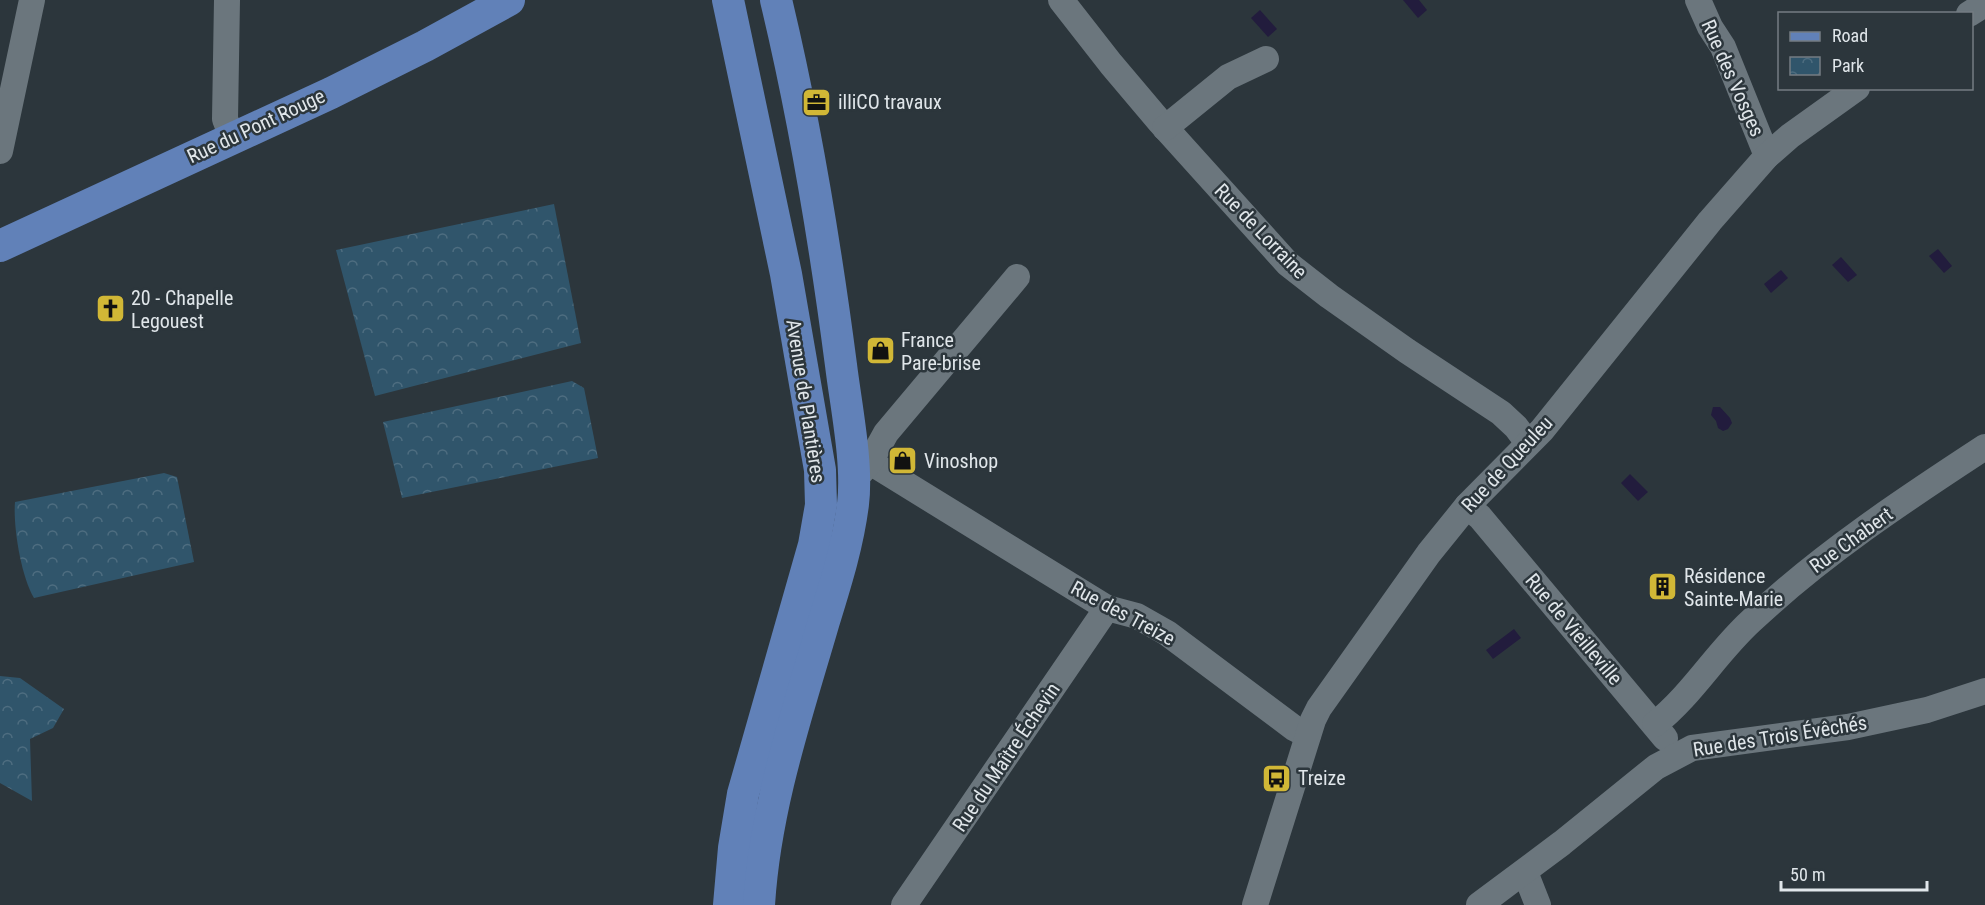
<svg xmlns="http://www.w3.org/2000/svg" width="1985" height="905" font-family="'Roboto Condensed',sans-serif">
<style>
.park{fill:url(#park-crowns)}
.water{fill:#221c3d}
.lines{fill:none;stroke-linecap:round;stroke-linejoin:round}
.minor{stroke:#6b767d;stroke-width:26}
.major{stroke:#6181b8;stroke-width:32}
.labels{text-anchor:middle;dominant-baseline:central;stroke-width:5;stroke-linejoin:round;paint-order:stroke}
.street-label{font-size:20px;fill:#e0e6ea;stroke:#2c363c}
.poi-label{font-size:20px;fill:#e0e6ea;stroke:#2c363c;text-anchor:start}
</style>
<defs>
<pattern id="park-crowns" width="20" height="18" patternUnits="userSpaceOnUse" patternTransform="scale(1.5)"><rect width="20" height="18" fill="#30556b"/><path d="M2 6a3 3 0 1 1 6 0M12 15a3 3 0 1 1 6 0" fill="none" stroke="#4e6d80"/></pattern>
</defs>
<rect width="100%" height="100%" fill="#2c363c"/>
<g class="park">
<path d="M554 204 581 343 375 396 336 250Z"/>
<path d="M572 381 584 388 598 458 402 498 383 422Z"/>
<path d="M164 473 177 477 194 562 34 598C21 576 13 527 15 502Z"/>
<path d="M0 676 20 678 64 709 53 728 30 739 32 801 0 783Z"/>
</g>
<g class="water">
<path d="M1403 0H1419L1427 10 1418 18Z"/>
<path d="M1260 10 1277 29 1268 37 1251 18Z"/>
<path d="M1938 249 1952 266 1944 273 1929 256Z"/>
<path d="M1841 257 1857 275 1848 282 1832 265Z"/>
<path d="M1781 270 1788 278 1771 293 1764 284Z"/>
<path d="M1713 407H1720L1730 418 1732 423 1728 429 1723 431 1718 428 1716 421 1711 415Z"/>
<path d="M1630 474 1648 492 1638 501 1621 483Z"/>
<path d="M1514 629 1521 638 1493 659 1486 650Z"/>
</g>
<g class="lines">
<g class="minor">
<path d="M227 0 225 119 232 137"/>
<path d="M1061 0 1111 64 1160 122 1288 264 1329 296 1407 351 1501 413 1516 427 1528 443"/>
<path d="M1698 0 1710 27 1723 47 1767 156"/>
<path d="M1969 14 1985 4"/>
<path d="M1165 128 1228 77 1266 59"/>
<path d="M0 151 32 0"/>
<path d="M870 462 1107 608 1137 616 1167 633 1294 728 1308 735"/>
<path d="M857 473 861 472 870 462 886 433 1017 277"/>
<path d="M1467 506 1480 517 1665 738"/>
<path d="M1655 724C1692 695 1716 653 1751 621 1822 554 1904 500 1985 447"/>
<path d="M1525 872 1538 905"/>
<path d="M904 905 1107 608"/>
<path d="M1255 905 1313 720 1319 708 1429 553 1467 506 1542 430 1710 221 1767 156 1790 136 1857 88"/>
<path d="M1479 905 1562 843 1656 767 1692 748 1848 727 1927 710 1985 691"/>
</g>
<g class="major">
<path d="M728 0 786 274 820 470 821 505 814 545 743 794 734 848 729 905"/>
<path d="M0 246 331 93 425 46 509 0"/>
<path d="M759 905C765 807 797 714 824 621 836 582 848 544 853 504 858 464 846 406 841 365 825 242 805 121 776 0"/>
</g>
</g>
<defs>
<symbol id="office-square" viewBox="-11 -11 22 22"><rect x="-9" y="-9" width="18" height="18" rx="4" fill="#d1b736" stroke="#2c363c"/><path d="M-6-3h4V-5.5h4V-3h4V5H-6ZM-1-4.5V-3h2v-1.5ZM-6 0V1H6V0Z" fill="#111"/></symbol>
<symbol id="church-square" viewBox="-11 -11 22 22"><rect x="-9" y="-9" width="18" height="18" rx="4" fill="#d1b736" stroke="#2c363c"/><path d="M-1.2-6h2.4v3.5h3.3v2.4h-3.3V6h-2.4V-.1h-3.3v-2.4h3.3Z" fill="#111"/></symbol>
<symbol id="shop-square" viewBox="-11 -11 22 22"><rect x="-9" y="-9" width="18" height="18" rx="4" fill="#d1b736" stroke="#2c363c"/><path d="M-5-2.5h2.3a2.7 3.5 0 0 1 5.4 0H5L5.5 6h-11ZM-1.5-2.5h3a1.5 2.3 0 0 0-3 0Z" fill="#111"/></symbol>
<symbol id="building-square" viewBox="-11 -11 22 22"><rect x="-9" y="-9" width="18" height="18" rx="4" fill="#d1b736" stroke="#2c363c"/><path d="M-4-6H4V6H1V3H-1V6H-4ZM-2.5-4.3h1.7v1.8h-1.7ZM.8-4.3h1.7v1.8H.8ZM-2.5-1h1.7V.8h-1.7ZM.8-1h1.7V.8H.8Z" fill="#111"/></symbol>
<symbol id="bus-square" viewBox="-11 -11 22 22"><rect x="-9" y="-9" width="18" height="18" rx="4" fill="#d1b736" stroke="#2c363c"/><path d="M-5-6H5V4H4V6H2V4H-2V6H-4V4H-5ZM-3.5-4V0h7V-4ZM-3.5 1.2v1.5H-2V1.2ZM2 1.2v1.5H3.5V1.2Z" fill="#111"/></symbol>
</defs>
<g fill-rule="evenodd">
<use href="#office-square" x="800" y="86" width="33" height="33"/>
<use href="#church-square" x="94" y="292" width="33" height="33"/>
<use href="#shop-square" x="864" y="334" width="33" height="33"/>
<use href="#shop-square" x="886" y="444" width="33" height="33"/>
<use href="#building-square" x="1646" y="570" width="33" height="33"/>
<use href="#bus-square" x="1260" y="762" width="33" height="33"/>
</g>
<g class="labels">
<g class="street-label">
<text transform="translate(1733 78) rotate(66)">Rue des Vosges</text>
<text transform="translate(256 126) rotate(-25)">Rue du Pont Rouge</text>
<text transform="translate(1261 231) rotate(46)">Rue de Lorraine</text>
<text transform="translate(806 401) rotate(81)">Avenue de Plantières</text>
<text transform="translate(1507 464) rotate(-47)">Rue de Queuleu</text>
<text transform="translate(1851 540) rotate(-36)">Rue Chabert</text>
<text transform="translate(1123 613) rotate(28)">Rue des Treize</text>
<text transform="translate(1574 629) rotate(50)">Rue de Vieilleville</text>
<text transform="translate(1780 736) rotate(-9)">Rue des Trois Évêchés</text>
<text transform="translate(1006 757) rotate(-56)">Rue du Maître Échevin</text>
</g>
<g class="poi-label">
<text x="838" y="102">illiCO travaux</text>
<text x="131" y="298">20 - Chapelle<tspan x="131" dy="23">Legouest</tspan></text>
<text x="901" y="340">France<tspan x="901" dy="23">Pare-brise</tspan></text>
<text x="924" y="461">Vinoshop</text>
<text x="1684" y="576">Résidence<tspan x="1684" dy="23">Sainte-Marie</tspan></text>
<text x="1298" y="778">Treize</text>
</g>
</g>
<rect x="1778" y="12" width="195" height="78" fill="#2c363c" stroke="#747c82" stroke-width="1.5"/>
<rect x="1790" y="32" width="30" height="9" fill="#6181b8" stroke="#747c82" stroke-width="1.5"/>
<text x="1832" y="42" font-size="18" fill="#e0e6ea">Road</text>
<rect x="1790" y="57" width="30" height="18" fill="url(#park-crowns)" stroke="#747c82" stroke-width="1.5"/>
<text x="1832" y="72" font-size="18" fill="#e0e6ea">Park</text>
<path d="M1781 881v9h146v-9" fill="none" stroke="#e0e6ea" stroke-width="3"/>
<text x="1790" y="881" font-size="18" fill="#e0e6ea" stroke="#2c363c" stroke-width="4.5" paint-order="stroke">50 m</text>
</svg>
